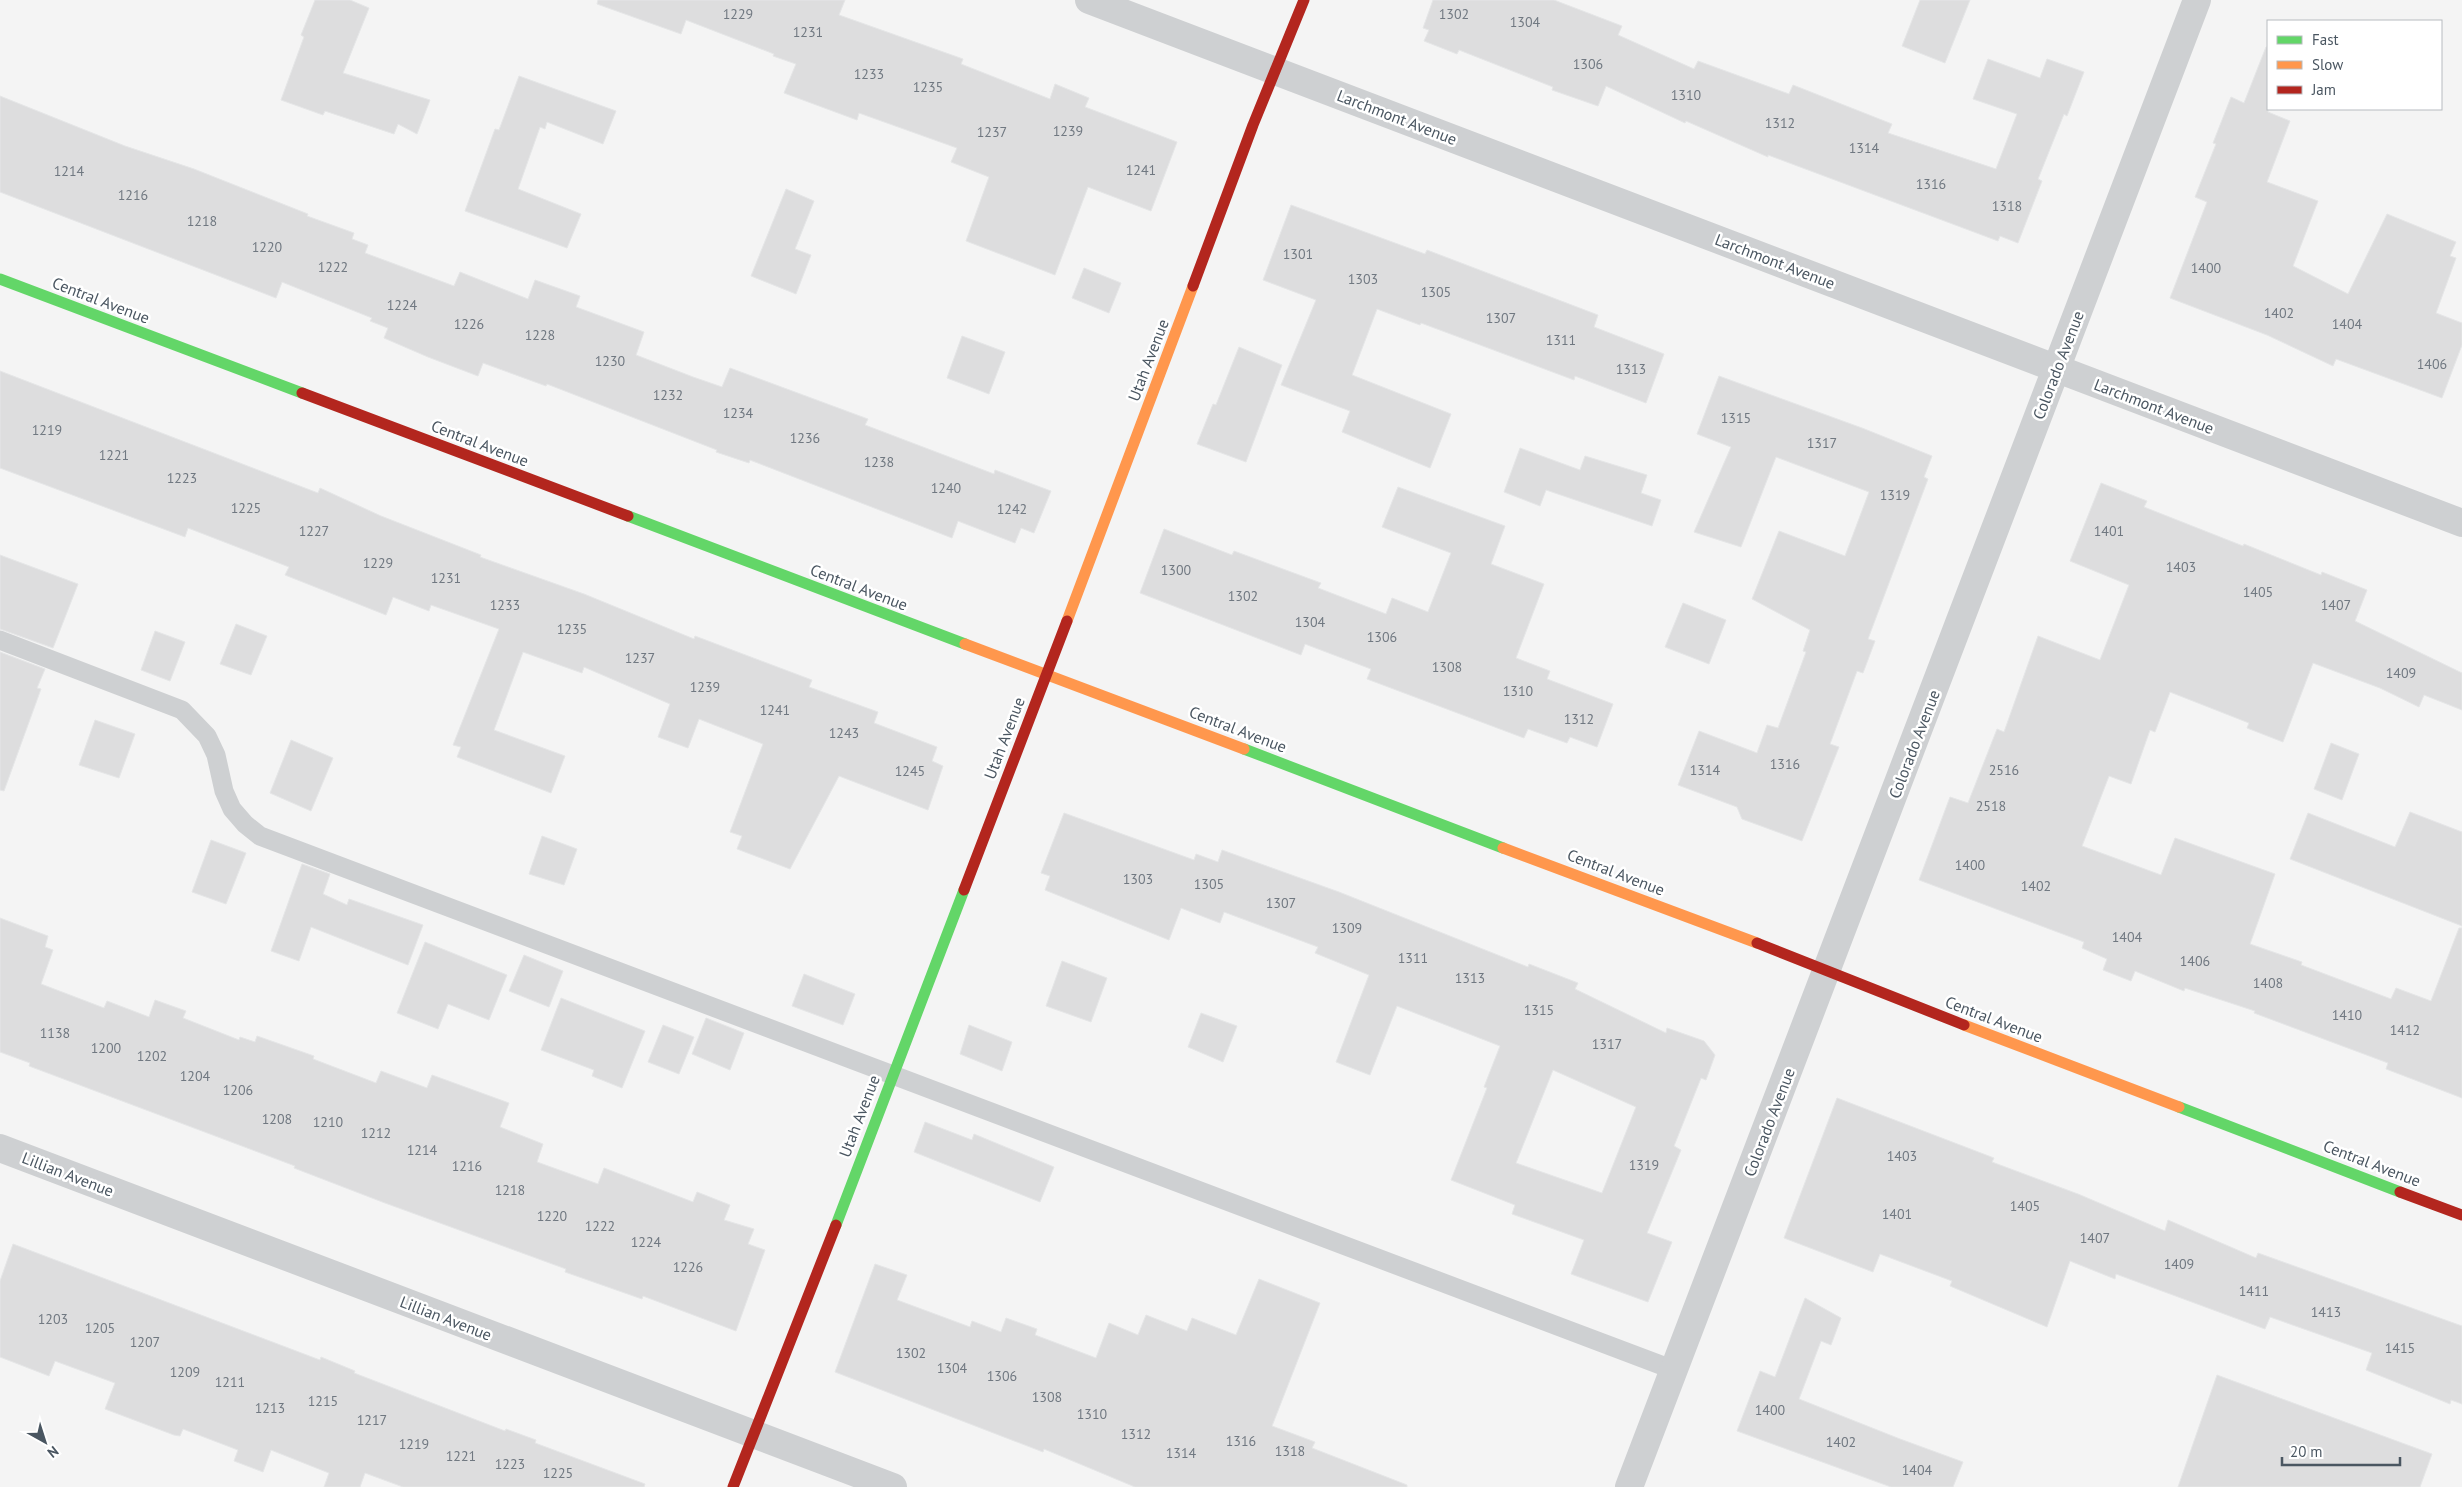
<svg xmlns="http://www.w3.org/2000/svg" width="2462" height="1487" font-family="'PT Sans',sans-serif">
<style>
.building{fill:#ddddde;stroke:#e5e6e7;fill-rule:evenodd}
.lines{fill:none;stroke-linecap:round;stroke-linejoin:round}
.lane{stroke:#ced0d2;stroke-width:19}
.street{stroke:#ced0d2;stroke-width:28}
.fast{stroke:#63d668;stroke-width:11}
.slow{stroke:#ff974d;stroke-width:11}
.jam{stroke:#b3261e;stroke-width:11}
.labels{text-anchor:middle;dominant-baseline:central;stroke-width:5;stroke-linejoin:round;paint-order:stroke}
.number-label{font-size:14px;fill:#707881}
.street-label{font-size:16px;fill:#4a5661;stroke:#fff}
</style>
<rect width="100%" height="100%" fill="#f4f4f4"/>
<g class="building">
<path d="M315 0H350L369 8 343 73 430 100 417 134 398 124 394 134 325 111 323 115 281 100 304 37 301 35Z"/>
<path d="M598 0H845L839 15 963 59 961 64 1050 99 1055 84 1089 98 1085 107 1177 142 1151 211 1088 187 1055 275 966 241 989 177 951 162 957 148 859 113 857 120 784 93 796 64 773 56 774 54 686 20 681 34 597 4Z"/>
<path d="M1433 0H1554L1622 26 1618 35 1694 69 1698 61 1789 94 1793 85 1892 124 1888 133 1996 169 2017 114 1973 99 1988 59 2040 78 2047 59 2084 72 2067 116 2064 114 2038 179 2042 181 2018 243 2000 236 1998 241 1768 155V157L1686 121 1685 123 1606 86 1598 106 1552 90 1553 87 1459 50 1457 54 1424 41 1429 30 1423 28Z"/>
<path d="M1920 0H1970L1945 63 1902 46Z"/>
<path d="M2266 47H2268V112L2290 121 2267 182 2318 201 2293 266 2348 294 2387 214 2456 242 2450 256 2456 258 2436 313 2462 323V345L2442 398 2336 359 2333 366 2267 335 2170 298 2207 202 2195 197 2216 144 2213 143 2231 97 2244 103Z"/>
<path d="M519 76 616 111 603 144 547 122 545 129 540 127 518 189 581 214 567 248 465 211 495 129 499 130Z"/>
<path d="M0 96 125 146 194 169 308 214 307 216 354 233 352 239 368 245 365 253 454 286 460 272 528 299 535 280 580 296 576 307 644 332 636 355 693 377 722 387 730 368 868 419 865 425 994 474 995 470 1051 491 1034 533 1021 528 1015 543 958 521 952 538 750 460 749 463 716 452 717 450 547 384 546 386 483 363 478 376 428 357 384 338 388 328 370 321 372 318 282 282 276 298 0 192Z"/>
<path d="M786 189 814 201 795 249 811 255 796 294 751 276Z"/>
<path d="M1291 205 1425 254 1427 250 1598 315 1594 327 1664 354 1646 403 1575 376 1574 380 1421 323 1420 325 1377 309 1352 375 1451 414 1430 468 1342 432 1350 411 1281 385 1316 300 1263 280Z"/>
<path d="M1084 268 1121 283 1109 313 1072 298Z"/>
<path d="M962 336 1005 352 989 394 947 378Z"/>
<path d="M1239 347 1282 365 1246 462 1197 444 1213 404 1216 405Z"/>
<path d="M0 371 318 493 320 488 381 516 481 555 480 557 584 594 694 639 695 636 812 680 809 687 878 712 874 723 937 747 932 761 943 766 928 810 839 776 790 869 737 849 742 836 730 832 763 744 699 719 688 748 658 737 670 704 584 667 582 673 523 652 494 730 565 756 551 793 457 757 461 747 453 745 499 629 431 605 429 611 393 597 386 615 285 575 289 567 188 528 185 537 0 468Z"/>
<path d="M1719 376 1862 428 1932 456 1924 477 1928 479 1868 639 1875 641 1863 673 1857 671 1830 744 1839 747 1802 841 1742 819 1737 807 1678 785 1699 731 1757 753 1767 725 1778 728 1806 652 1803 651 1810 630 1752 599 1779 531 1845 556 1869 492 1776 457 1741 547 1694 532 1731 447 1697 434Z"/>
<path d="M1520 448 1580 470 1585 456 1647 475 1641 493 1661 500 1652 526 1546 490 1540 506 1504 492Z"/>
<path d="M2101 483 2147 501 2144 507 2243 546 2244 544 2321 575 2322 572 2367 590 2355 621 2462 673V710L2424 695 2419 707 2380 688 2313 663 2283 742 2247 728 2249 723 2170 692 2155 732 2150 730 2131 784 2109 776 2082 846 2161 875 2175 838 2275 874 2250 944 2302 962 2301 965 2391 999 2396 988 2431 1001 2459 928H2462V1098L2386 1069 2388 1063 2254 1013 2255 1011 2185 988 2184 991 2135 971 2131 981 2103 970 2107 959 2082 948 2084 942 1919 880 1950 797 1968 803 1997 729 2004 732 2038 636 2100 660 2129 585 2070 561Z"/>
<path d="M1398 487 1505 526 1491 564 1544 584 1516 658 1550 671 1547 679 1613 704 1597 747 1570 737 1567 743 1528 729 1524 738 1367 679 1371 669 1305 644 1301 655 1140 593 1164 529 1232 555 1234 551 1321 583 1318 588 1386 614 1392 598 1428 612 1451 553 1382 527Z"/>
<path d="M0 555 78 584 53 648 0 629Z"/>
<path d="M1683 603 1726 620 1709 664 1665 647Z"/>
<path d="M236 624 267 636 251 675 220 664Z"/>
<path d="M155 631 185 642 170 681 141 670Z"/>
<path d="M0 652 45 669 37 688 41 689 4 791 0 790Z"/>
<path d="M95 720 135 734 119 778 79 765Z"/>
<path d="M291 740 333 758 311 811 270 793Z"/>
<path d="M2331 743 2359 754 2342 800 2314 789Z"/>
<path d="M2410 812 2462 832V926L2290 859 2308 813 2395 847Z"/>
<path d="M1064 813 1194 860 1196 854 1218 862 1222 850 1339 892 1528 967 1529 964 1578 983 1575 989 1666 1033 1667 1028 1704 1041 1715 1055 1706 1080 1701 1078 1674 1146 1681 1150 1647 1233 1672 1242 1648 1302 1571 1274 1584 1240 1512 1214 1515 1205 1451 1180 1487 1088 1484 1087 1500 1046 1397 1006 1370 1075 1336 1062 1369 975 1315 953 1318 947 1224 912 1220 923 1181 908 1169 940 1045 890 1050 876 1041 873ZM1553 1070 1636 1107 1602 1193 1516 1163Z"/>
<path d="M542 836 577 849 564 885 529 874Z"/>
<path d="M211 840 246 853 226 904 192 892Z"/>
<path d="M302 864 330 874 323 894 347 905 349 899 423 925 408 965 311 927 299 961 271 951Z"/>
<path d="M0 918 48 936 45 947 53 950 41 984 104 1008 107 1001 149 1017 155 1000 186 1011 183 1018 239 1040 240 1037 255 1042 257 1036 314 1056 313 1059 376 1083 381 1071 427 1088 432 1075 509 1103 500 1127 543 1144 537 1162 598 1184 604 1168 693 1202 697 1192 730 1205 724 1220 754 1229 748 1244 765 1250 736 1331 643 1296 642 1299 565 1272 566 1269 385 1203 294 1168 295 1166 29 1066 30 1063 0 1052Z"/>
<path d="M425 942 507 975 489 1020 448 1004 438 1029 397 1013Z"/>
<path d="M524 955 563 971 549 1007 509 991Z"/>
<path d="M1062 961 1107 978 1091 1022 1046 1006Z"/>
<path d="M804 974 855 994 843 1025 792 1006Z"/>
<path d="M561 998 645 1031 622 1088 592 1076 594 1070 541 1050Z"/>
<path d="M1201 1013 1237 1026 1223 1062 1188 1047Z"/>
<path d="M706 1018 744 1033 730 1070 692 1054Z"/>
<path d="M663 1025 694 1037 679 1074 648 1062Z"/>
<path d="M969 1025 1012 1042 1002 1071 960 1054Z"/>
<path d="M1837 1098 1994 1158 1992 1162 2078 1194 2165 1231 2168 1220 2256 1258 2258 1253 2462 1326V1404L2451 1400 2450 1404 2366 1370 2372 1353 2270 1317 2265 1329 2116 1274 2115 1279 2070 1261 2047 1327 1950 1286 1952 1281 1880 1254 1873 1272 1784 1238Z"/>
<path d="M925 1122 972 1140 974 1134 1054 1167 1040 1202 914 1152Z"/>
<path d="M13 1244 320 1360 321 1357 355 1371 354 1373 505 1431 506 1429 536 1440 535 1443 645 1484 644 1487H403L365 1473 360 1487H324L329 1473 271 1450 263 1472 234 1461 238 1450 183 1429 180 1436 174 1435 105 1409 115 1383 55 1361 49 1376 0 1357V1281Z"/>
<path d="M875 1264 907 1275 897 1300 970 1327 972 1321 1001 1332 1006 1318 1037 1329 1035 1335 1096 1358 1109 1323 1138 1335 1146 1315 1187 1331 1192 1318 1236 1335 1259 1279 1320 1303 1272 1426 1315 1442 1312 1448 1407 1485V1487H1135L1044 1449 1043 1452 835 1372Z"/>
<path d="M1805 1298 1841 1318 1831 1345 1821 1341 1799 1399 1900 1439 1963 1462 1953 1487H1891L1737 1431 1760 1371 1775 1377Z"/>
<path d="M2217 1375 2432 1454 2420 1487H2178Z"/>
</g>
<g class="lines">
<path class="lane" d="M0 640 182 710 207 736 216 755 224 791 232 809 245 824 260 836 1674 1370"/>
<g class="street">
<path d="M1089 0 2462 523"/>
<path d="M0 1148 893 1487"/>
<path d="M1629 1487 2197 0"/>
</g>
<g class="fast">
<path d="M0 279 302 393"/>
<path d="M628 516 965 644"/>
<path d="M1244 749 1503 848"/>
<path d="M2179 1107 2400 1192"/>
<path d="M836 1225 964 890"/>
</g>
<g class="slow">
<path d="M1067 621 1193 286"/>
<path d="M965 644 1244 749"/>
<path d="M1503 848 1757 943"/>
<path d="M1964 1025 2179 1107"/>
</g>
<g class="jam">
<path d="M1193 286 1253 125 1304 0"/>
<path d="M302 393 628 516"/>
<path d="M964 890 1067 621"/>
<path d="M1757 943 1964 1025"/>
<path d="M2400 1192 2462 1215"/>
<path d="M733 1487 836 1225"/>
</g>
</g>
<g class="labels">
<g class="number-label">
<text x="738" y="14">1229</text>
<text x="1454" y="14">1302</text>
<text x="1525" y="22">1304</text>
<text x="808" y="32">1231</text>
<text x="1588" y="64">1306</text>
<text x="869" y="74">1233</text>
<text x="928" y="87">1235</text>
<text x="1686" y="95">1310</text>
<text x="1780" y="123">1312</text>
<text x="1068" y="131">1239</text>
<text x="992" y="132">1237</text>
<text x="1864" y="148">1314</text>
<text x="1141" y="170">1241</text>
<text x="69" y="171">1214</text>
<text x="1931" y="184">1316</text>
<text x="133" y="195">1216</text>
<text x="2007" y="206">1318</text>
<text x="202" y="221">1218</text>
<text x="267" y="247">1220</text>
<text x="1298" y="254">1301</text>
<text x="333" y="267">1222</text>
<text x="2206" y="268">1400</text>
<text x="1363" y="279">1303</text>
<text x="1436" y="292">1305</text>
<text x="402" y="305">1224</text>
<text x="2279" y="313">1402</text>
<text x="1501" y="318">1307</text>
<text x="469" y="324">1226</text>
<text x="2347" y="324">1404</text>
<text x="540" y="335">1228</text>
<text x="1561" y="340">1311</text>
<text x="610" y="361">1230</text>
<text x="2432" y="364">1406</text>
<text x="1631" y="369">1313</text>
<text x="668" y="395">1232</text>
<text x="738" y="413">1234</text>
<text x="1736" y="418">1315</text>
<text x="47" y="430">1219</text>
<text x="805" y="438">1236</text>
<text x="1822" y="443">1317</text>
<text x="114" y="455">1221</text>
<text x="879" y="462">1238</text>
<text x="182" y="478">1223</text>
<text x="946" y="488">1240</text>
<text x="1895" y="495">1319</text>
<text x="246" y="508">1225</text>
<text x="1012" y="509">1242</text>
<text x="314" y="531">1227</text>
<text x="2109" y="531">1401</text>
<text x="378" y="563">1229</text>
<text x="2181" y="567">1403</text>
<text x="1176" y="570">1300</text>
<text x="446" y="578">1231</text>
<text x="2258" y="592">1405</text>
<text x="1243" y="596">1302</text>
<text x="505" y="605">1233</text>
<text x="2336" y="605">1407</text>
<text x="1310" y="622">1304</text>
<text x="572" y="629">1235</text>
<text x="1382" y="637">1306</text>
<text x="640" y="658">1237</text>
<text x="1447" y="667">1308</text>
<text x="2401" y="673">1409</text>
<text x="705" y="687">1239</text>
<text x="1518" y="691">1310</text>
<text x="775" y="710">1241</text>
<text x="1579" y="719">1312</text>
<text x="844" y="733">1243</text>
<text x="1785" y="764">1316</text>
<text x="1705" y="770">1314</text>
<text x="2004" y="770">2516</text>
<text x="910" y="771">1245</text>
<text x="1991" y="806">2518</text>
<text x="1970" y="865">1400</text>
<text x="1138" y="879">1303</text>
<text x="1209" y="884">1305</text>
<text x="2036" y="886">1402</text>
<text x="1281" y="903">1307</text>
<text x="1347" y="928">1309</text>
<text x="2127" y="937">1404</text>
<text x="1413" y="958">1311</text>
<text x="2195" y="961">1406</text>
<text x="1470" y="978">1313</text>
<text x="2268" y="983">1408</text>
<text x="1539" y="1010">1315</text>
<text x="2347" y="1015">1410</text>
<text x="2405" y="1030">1412</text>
<text x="55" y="1033">1138</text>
<text x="1607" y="1044">1317</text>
<text x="106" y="1048">1200</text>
<text x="152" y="1056">1202</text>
<text x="195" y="1076">1204</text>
<text x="238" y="1090">1206</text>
<text x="277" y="1119">1208</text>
<text x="328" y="1122">1210</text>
<text x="376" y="1133">1212</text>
<text x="422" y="1150">1214</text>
<text x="1902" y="1156">1403</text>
<text x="1644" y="1165">1319</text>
<text x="467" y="1166">1216</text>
<text x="510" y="1190">1218</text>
<text x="2025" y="1206">1405</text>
<text x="1897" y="1214">1401</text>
<text x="552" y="1216">1220</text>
<text x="600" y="1226">1222</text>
<text x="2095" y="1238">1407</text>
<text x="646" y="1242">1224</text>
<text x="2179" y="1264">1409</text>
<text x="688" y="1267">1226</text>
<text x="2254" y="1291">1411</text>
<text x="2326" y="1312">1413</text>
<text x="53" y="1319">1203</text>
<text x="100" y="1328">1205</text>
<text x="145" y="1342">1207</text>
<text x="2400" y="1348">1415</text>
<text x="911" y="1353">1302</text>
<text x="952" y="1368">1304</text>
<text x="185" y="1372">1209</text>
<text x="1002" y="1376">1306</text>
<text x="230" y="1382">1211</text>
<text x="1047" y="1397">1308</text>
<text x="323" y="1401">1215</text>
<text x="270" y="1408">1213</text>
<text x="1770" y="1410">1400</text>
<text x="1092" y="1414">1310</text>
<text x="372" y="1420">1217</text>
<text x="1136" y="1434">1312</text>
<text x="1241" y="1441">1316</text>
<text x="1841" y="1442">1402</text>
<text x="414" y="1444">1219</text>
<text x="1290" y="1451">1318</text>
<text x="1181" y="1453">1314</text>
<text x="461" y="1456">1221</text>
<text x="510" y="1464">1223</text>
<text x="1917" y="1470">1404</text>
<text x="558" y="1473">1225</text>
</g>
<g class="street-label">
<text transform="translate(1397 117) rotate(21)">Larchmont Avenue</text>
<text transform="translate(1775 261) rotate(21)">Larchmont Avenue</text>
<text transform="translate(101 300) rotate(21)">Central Avenue</text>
<text transform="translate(1148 360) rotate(-69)">Utah Avenue</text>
<text transform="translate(2058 365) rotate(-69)">Colorado Avenue</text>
<text transform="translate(2154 406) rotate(21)">Larchmont Avenue</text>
<text transform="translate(480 443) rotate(21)">Central Avenue</text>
<text transform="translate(859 587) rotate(21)">Central Avenue</text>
<text transform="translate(1238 729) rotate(21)">Central Avenue</text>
<text transform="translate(1004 738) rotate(-69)">Utah Avenue</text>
<text transform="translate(1914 744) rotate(-69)">Colorado Avenue</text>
<text transform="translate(1616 872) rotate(21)">Central Avenue</text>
<text transform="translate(1994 1019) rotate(21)">Central Avenue</text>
<text transform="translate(859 1116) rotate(-69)">Utah Avenue</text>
<text transform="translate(1769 1122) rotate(-69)">Colorado Avenue</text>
<text transform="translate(2372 1163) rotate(21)">Central Avenue</text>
<text transform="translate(68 1174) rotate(21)">Lillian Avenue</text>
<text transform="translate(446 1318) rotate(21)">Lillian Avenue</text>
</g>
</g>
<rect x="2267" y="20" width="175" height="90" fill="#ffffff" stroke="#b7bbc0"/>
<rect x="2277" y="36" width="25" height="8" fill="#63d668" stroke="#b7bbc0"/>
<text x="2312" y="45" font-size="15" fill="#4a5661">Fast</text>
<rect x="2277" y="61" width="25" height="8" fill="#ff974d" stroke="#b7bbc0"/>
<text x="2312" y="70" font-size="15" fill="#4a5661">Slow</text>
<rect x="2277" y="86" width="25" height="8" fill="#b3261e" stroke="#b7bbc0"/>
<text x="2312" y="95" font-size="15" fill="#4a5661">Jam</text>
<g transform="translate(45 1442) rotate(141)" stroke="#ffffff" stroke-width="4" paint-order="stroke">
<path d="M0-4L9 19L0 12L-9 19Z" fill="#4a5661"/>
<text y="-8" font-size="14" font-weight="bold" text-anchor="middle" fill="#4a5661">N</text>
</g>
<path d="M2282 1457v8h118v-8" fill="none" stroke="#4a5661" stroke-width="2.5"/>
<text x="2290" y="1457" font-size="15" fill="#4a5661" stroke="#ffffff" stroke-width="4" paint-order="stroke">20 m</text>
</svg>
